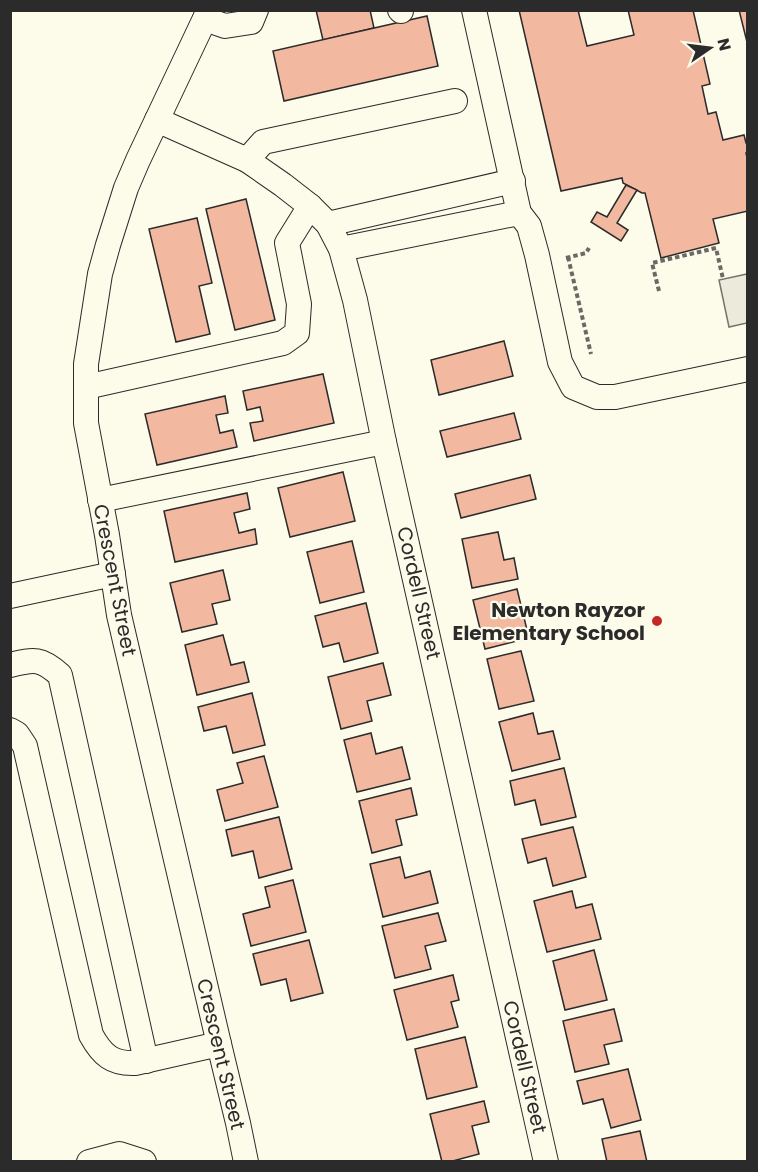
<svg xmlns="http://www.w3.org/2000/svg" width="758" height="1172" font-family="Poppins,sans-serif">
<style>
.grass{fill:#ecebdb;stroke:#74746e;stroke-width:1.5}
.building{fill:#f2b8a0;stroke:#2b2b2b;stroke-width:1.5}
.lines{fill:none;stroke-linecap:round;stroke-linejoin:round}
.minor-casing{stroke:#2b2b2b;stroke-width:26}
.path{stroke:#6a6964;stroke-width:4;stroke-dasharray:4.5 3;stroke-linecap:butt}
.minor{stroke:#fdfbea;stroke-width:24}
.poi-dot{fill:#c62828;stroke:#fdfbea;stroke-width:2}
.labels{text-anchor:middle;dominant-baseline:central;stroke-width:4.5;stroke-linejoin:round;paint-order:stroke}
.street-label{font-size:20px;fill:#2b2b2b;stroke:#fdfbea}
.poi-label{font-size:20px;font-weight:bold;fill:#2b2b2b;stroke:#fdfbea;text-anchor:end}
</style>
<rect width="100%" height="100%" fill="#fdfbea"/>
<path class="grass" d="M747 274V323L729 327 719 280Z"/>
<g class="building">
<path d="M316 10H370L374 28 323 40Z"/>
<path d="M519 10H578L587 46 634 35 628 10H693L710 84 702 86 708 114 716 112 723 140 744 135 746 143H748V153H746L748 162V211L713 219 719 243 661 258 645 193H642L623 183 622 178 561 191Z"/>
<path d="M739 10H748V46Z"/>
<path d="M427 16 438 66 284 101 273 51Z"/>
<path d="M626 185 637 190 617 223 628 230 621 241 591 222 597 212 607 217Z"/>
<path d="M246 199 275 320 235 330 206 209Z"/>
<path d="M197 218 212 283 199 286 210 334 176 342 149 229Z"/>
<path d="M504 341 513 376 439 395 431 360Z"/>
<path d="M323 374 334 423 254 441 250 423 263 421 260 407 247 410 243 391Z"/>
<path d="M225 396 228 413 216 415 220 433 233 430 237 447 157 465 145 414Z"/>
<path d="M514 413 521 439 447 457 440 431Z"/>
<path d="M343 472 355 521 290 537 278 488Z"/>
<path d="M530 475 536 499 461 518 455 494Z"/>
<path d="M247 493 250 509 234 513 239 533 255 529 257 544 175 562 164 511Z"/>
<path d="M498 532 504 560 514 558 518 579 472 588 462 539Z"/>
<path d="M352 541 364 592 320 603 307 552Z"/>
<path d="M223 570 230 600 212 604 217 624 182 632 170 583Z"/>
<path d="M517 589 529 638 485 649 473 600Z"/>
<path d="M366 603 378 653 344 662 339 643 323 647 315 616Z"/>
<path d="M223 635 231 665 244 662 249 682 197 695 185 645Z"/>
<path d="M521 651 534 701 499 709 487 659Z"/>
<path d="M383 663 391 695 367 701 372 721 341 729 328 677Z"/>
<path d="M252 693 265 745 233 753 226 726 204 731 198 707Z"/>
<path d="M533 713 538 734 553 731 560 759 512 771 499 722Z"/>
<path d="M371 733 376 754 402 747 410 779 357 792 344 740Z"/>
<path d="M264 756 278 807 225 821 217 790 243 783 237 763Z"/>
<path d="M564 768 576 817 541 825 535 800 515 805 510 781Z"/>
<path d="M411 788 417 815 396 820 402 845 372 853 359 801Z"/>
<path d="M279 817 292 869 259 878 253 851 232 856 226 830Z"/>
<path d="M573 827 586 877 553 886 546 858 528 863 522 839Z"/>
<path d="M400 857 405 878 430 871 438 903 383 917 370 864Z"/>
<path d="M293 880 306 932 251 946 243 914 270 907 265 887Z"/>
<path d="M572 891 576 908 592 904 601 939 547 952 534 901Z"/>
<path d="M438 913 446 941 425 946 431 969 395 978 382 926Z"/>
<path d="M309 940 323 993 291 1001 286 979 261 985 253 954Z"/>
<path d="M594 950 607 1000 565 1010 553 961Z"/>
<path d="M453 975 459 1000 451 1002 458 1027 407 1040 394 990Z"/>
<path d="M614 1009 622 1041 604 1045 609 1064 575 1072 563 1021Z"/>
<path d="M465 1037 477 1087 427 1099 415 1049Z"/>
<path d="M628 1069 641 1120 611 1128 603 1099 583 1104 577 1081Z"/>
<path d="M484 1101 489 1122 472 1126 479 1154 449 1162H442L430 1114Z"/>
<path d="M640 1131 647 1162H607L602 1139Z"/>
</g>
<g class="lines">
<defs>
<g id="minor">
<path d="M209 10 138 160 126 188 108 245 100 274 86 364V423L107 535 119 615 219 1044 238 1123 246 1162"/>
<path d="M400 10 401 11"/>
<path d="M474 10 519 213 529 226 537 255 560 362 573 387 597 397H615L748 369"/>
<path d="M205 19 225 26 251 22 256 10"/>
<path d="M157 120 247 160 283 185 310 206 328 224 341 249 355 300 384 442 546 1162"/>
<path d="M247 160 263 142 455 101"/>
<path d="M328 224 513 181"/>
<path d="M341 249 519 213"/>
<path d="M86 387 283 343 297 333 299 304 287 243 310 206"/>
<path d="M100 500 384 442"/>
<path d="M10 596 113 574"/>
<path d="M10 665C35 659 41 658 60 675L146 1061"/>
<path d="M10 730 17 734 25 746 91 1035C102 1055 112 1064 135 1063L219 1044"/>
<path d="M89 1162 119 1154 144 1162"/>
</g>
</defs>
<use href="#minor" class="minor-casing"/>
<g class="path">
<path d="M568 257 591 354"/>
<path d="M566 258 586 253 589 248"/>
<path d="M659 291 652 263 716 248 723 279"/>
</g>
<use href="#minor" class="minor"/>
</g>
<circle class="poi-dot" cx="657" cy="621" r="6"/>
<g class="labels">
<g class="street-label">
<text transform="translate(115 580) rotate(79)">Crescent Street</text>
<text transform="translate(419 593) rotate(77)">Cordell Street</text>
<text transform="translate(221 1054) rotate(77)">Crescent Street</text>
<text transform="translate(525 1067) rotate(77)">Cordell Street</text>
</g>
<g class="poi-label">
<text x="645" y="610">Newton Rayzor<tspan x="645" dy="23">Elementary School</tspan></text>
</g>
</g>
<rect width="758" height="1172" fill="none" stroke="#2b2b2b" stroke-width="24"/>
<g transform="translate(710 48) rotate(76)" stroke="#fdfbea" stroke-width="4.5" paint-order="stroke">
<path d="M0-4.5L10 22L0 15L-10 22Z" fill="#2b2b2b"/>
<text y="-9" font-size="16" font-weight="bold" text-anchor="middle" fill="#2b2b2b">N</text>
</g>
</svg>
